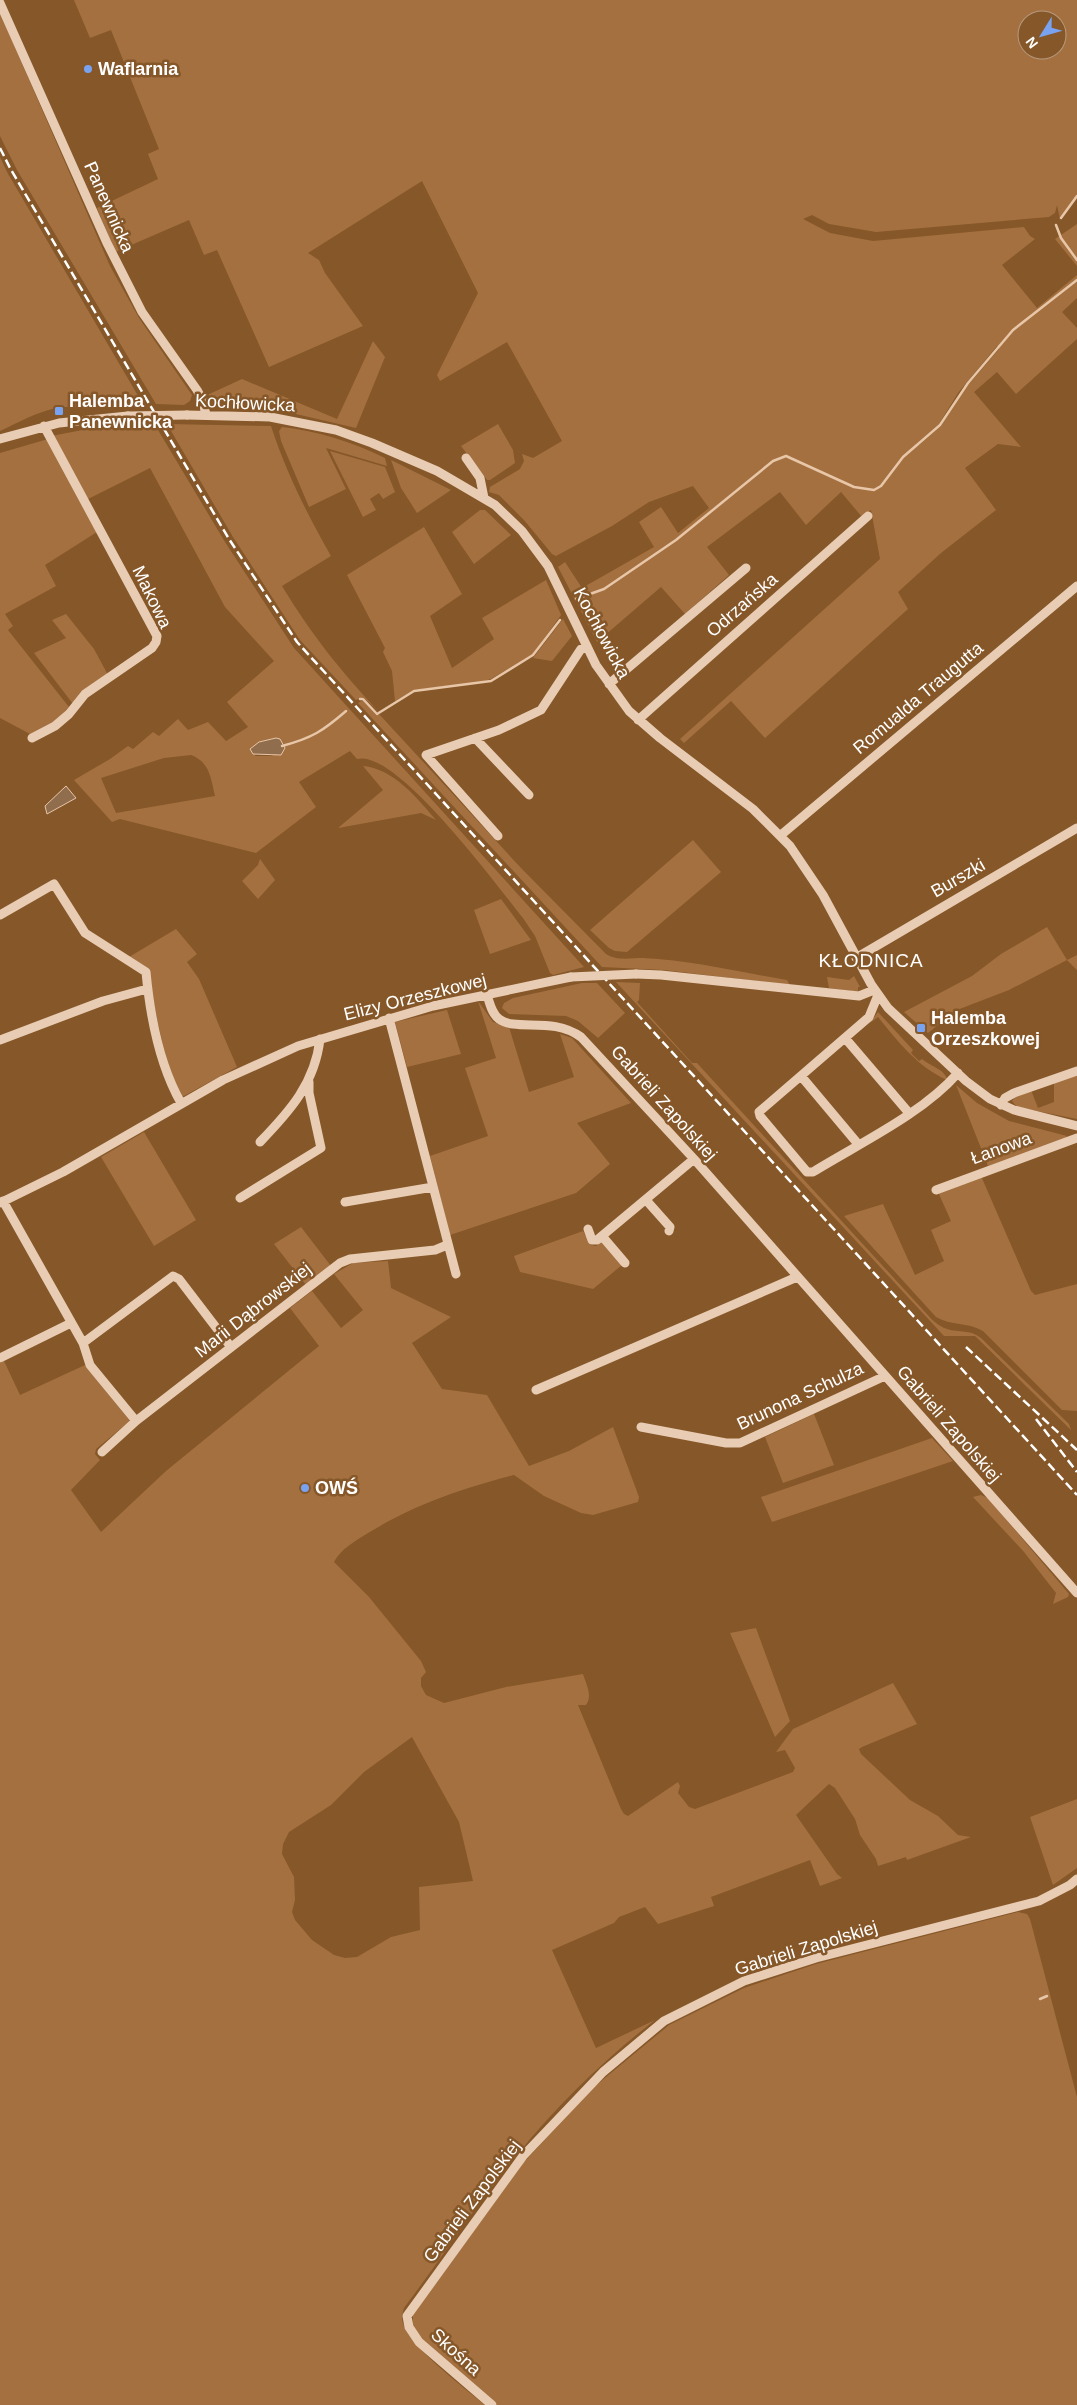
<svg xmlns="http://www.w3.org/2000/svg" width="1077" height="2405" viewBox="0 0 1077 2405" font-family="Arial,sans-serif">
<rect width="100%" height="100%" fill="#865728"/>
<path fill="#a47040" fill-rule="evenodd" d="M74 0H1077V195L1060 219 1057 205 1055 213 1049 217 876 232 829 224 812 215 803 219 830 233 873 241 1024 227 1030 236 1035 239 1002 265 1037 308 1077 275V298L1062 312 1077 328V339L1016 394 997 372 974 392 1021 447 998 444 965 468 996 510 941 553 898 592 908 609 765 738 731 701 684 743 680 739 880 559 871 510 862 517 841 492 806 525 780 492 707 547 729 575 685 614 661 587 597 642 558 567 565 562 582 588 654 547 639 522 661 507 678 533 709 508 693 486 649 502 612 526 556 556 552 554 524 520 499 495 489 492 490 487 520 469 524 461 522 454 533 458 562 441 507 342 440 381 437 375 478 293 422 181 308 253 319 260 325 273 363 326 269 367 217 250 204 255 189 220 115 252 97 208 158 179 148 154 159 149 111 30 90 38ZM1027 20H1057V50H1027ZM997 346 999 349 969 384 941 426 919 445 916 444 939 424 958 393Z
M0 13 110 266 139 318 192 395 190 401 184 405 156 404 17 170 0 136Z
M0 157 7 172 144 406C118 408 92 407 66 407 43 408 20 422 0 431Z
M1077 224V266L1055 239Z
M373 341 385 357 356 428 283 411 216 408 205 396 242 379 337 419Z
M167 424 271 426C286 472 307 514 331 556L282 586C311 634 340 670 378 711L363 697 356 700 300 640 233 537Z
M498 424 513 450 515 463 490 480H487L461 446Z
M109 425H155L225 542 294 648 584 967 553 975 550 973 535 936 523 918C498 887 396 748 357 759L350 751 299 782 316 807 256 853 120 819 112 822 74 780 110 759 128 746 133 749 153 732 159 736 178 719 188 730 208 722 226 741 248 727 227 702 274 661 225 607 150 468 86 500 51 436ZM276 738 280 739 282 746 272 756H255L259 742ZM191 755C210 762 211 779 215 796L116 813 101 778 164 758Z
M282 427C317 431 353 442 385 458L387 466 326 448 346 489 309 507 281 441 279 431Z
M48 439 97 532 45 565 56 586 5 614 13 626 8 630 69 707 54 723 32 735 0 718V453Z
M330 451 385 467 395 492 383 499 379 493 370 499 376 510 363 517Z
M391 460 451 490 417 513 401 488Z
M480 510H485L511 535 474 564 452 532Z
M424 527 462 594 430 616 452 668 494 639 482 618 546 580 561 615 533 654 491 679 481 682 414 690 395 701 392 671 383 652 385 648 347 575Z
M66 614 94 649 108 675 73 704 34 653 66 638 52 620Z
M563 619 572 636 552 661 533 658Z
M363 700 376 715 379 714 521 868 606 954C616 961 631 958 643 958 691 960 739 972 787 980L790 985 664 970 602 967 358 703Z
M363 766C394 769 417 798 436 820L421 813 338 828 383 790Z
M693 840 721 872 627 952 615 951 609 948 590 930Z
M260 859 275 880 258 899 242 881 258 865Z
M501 899 531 940 490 954 474 910Z
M1047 927 1067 960 1077 955V970L1067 960 1009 990 957 1010 928 1033 904 1012 972 976 1001 954Z
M176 929 197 954 187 962 199 979 237 1067 182 1097C162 1058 156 1012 148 970L129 957Z
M854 976 860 987H858V992L829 988 827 977 849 980Z
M616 982 640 983 639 1000 637 1002 692 1063H697L925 1312C931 1319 938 1326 947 1329 959 1333 970 1329 981 1338L1069 1424 1071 1430 975 1336H944Z
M582 983H597L625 1013 598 1038 578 1021 566 1016 509 1014 502 1008 504 1003 513 998Z
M478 1001 493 1022 509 1027 529 1092 574 1077 560 1034 572 1038 631 1103 577 1123 610 1164 576 1193 450 1235 430 1156 488 1136 465 1068 496 1058Z
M447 1010 461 1054 407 1067 395 1022Z
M878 1012 913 1050 911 1053 919 1061 922 1059C930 1066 946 1070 947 1080 918 1067 898 1042 878 1017L870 1023Z
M1077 1075V1119L1017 1107 1012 1101 1017 1095 1031 1090 1038 1108 1054 1102V1083Z
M956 1085 977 1103 1009 1121 1067 1136 1063 1140 988 1166Z
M144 1132 196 1220 154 1246 101 1157Z
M981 1176 1031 1291 1035 1295 1077 1284V1411L1062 1410 983 1331C968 1322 951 1326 936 1317L844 1216 883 1204 915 1275 944 1261 931 1230 951 1221 938 1192Z
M301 1227 331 1266 306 1285 274 1244Z
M583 1231 591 1245 596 1246 602 1241 622 1265 593 1289 520 1272 514 1256Z
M388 1261 391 1288 451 1317 412 1343 442 1389 487 1395 529 1466 569 1451 613 1427 639 1497 638 1502 593 1515 581 1513 544 1496 514 1475C461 1489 416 1504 368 1533 354 1542 342 1548 334 1562L369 1597 421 1661 426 1672 421 1678V1686L426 1695 444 1703 506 1687 583 1674C586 1684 593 1696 586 1705H578L621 1809 624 1814 628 1816 678 1782 680 1786 678 1793 689 1807 695 1809 793 1772 795 1768 785 1750 776 1752 793 1729 893 1683 917 1724 862 1747 859 1749 861 1754 910 1800 938 1816 958 1835 971 1837 907 1860 906 1857 878 1866 876 1859 860 1835 855 1819 835 1788 829 1784 796 1815 837 1874 842 1878 820 1886 810 1860 711 1897 714 1906 658 1924 645 1907 619 1917 614 1923 552 1950 596 2048 655 2020C605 2059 557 2105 517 2155 477 2204 442 2257 404 2308 403 2311 402 2315 402 2319 405 2344 465 2388 485 2405H0V1363L4 1361 20 1395 85 1365 130 1421 96 1449 95 1454 100 1460 71 1490 101 1532 166 1471 319 1346 290 1308 312 1291 341 1328 363 1310 334 1274 353 1263ZM412 1737 459 1822 473 1881 419 1887 420 1930 391 1937 357 1957 345 1958 334 1955 312 1940 295 1920 292 1912 295 1900 294 1877 282 1854 283 1844 289 1832 331 1805 364 1772Z
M814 1414 834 1465 783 1483 765 1437Z
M932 1438 953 1461 772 1522 761 1497Z
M981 1495 988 1498 1069 1594 1068 1597 1053 1604 1056 1593 1024 1552 973 1497Z
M756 1628 790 1721 775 1737 730 1633Z
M1077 1799V1868L1053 1885 1030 1817Z
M1018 1912 1027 1914 1030 1919 1077 2097V2405H497L422 2339 413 2326V2315L524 2162 594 2087 669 2025 744 1988 816 1964Z"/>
<path fill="#906e4d" stroke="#e8c6a8" d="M276 738 280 739 285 748 281 755 253 754 250 749 259 742Z
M66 786 76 798 47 814 45 806Z"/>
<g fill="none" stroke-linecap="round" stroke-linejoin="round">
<path stroke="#e8c6a8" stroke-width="2.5" d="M1061 218 1077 196
M1056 225 1061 238 1077 260
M576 599 604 589 676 540 773 461 786 456 854 487 874 490 881 486 903 457 940 425 968 383 1013 330 1077 280
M360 699H363L377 714 414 691 491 681 533 655 560 620
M282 746C312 738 323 731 346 711
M1040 1999 1047 1996"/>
<path stroke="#e8ccb3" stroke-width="9" d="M0 3 107 243 142 312 197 390 203 401 206 415
M187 415 270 417 336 430 372 443 437 471 495 505 522 531 548 566 596 665 629 711 660 738 753 809 790 846 823 895 871 984 888 1008 966 1081 990 1099 1014 1110 1077 1126
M0 439 59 423 128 416
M466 458 480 478 484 498
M609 684 746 568
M638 720 868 516
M32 738 55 726 69 714 85 694 152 648 156 642 157 636 44 426
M475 738 529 795
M781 835 1077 586
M498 836 426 755 499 730 541 710 581 649 587 646
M0 915 54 884 85 933 146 972C150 1015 160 1066 181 1103
M856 958 1077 828
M636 974 661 975 859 996 874 990
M487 995C490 1004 492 1014 499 1019 517 1032 552 1016 581 1037L694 1159 1077 1593
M878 995 869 1017 759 1112 760 1116 807 1172H813C860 1143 922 1114 958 1073
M389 1018 456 1274
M845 1038 909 1113
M0 1040 103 1001 147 989
M801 1076 858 1144
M1001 1105 1005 1098 1014 1093 1077 1071
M260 1142C290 1111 315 1083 320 1039
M936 1190 1077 1138
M240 1198 321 1148 309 1093V1082
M646 1200 670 1227 669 1231
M3 1201 83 1343 90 1365 136 1421
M345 1202 433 1187
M0 1203 63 1172 223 1080 298 1046 433 1006 571 977
M588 1229 592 1240H597L694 1159
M602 1236 625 1263
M83 1343 173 1276 179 1279 231 1347
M0 1358 71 1323
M536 1390 797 1277
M641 1427 726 1443H740L885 1376
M102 1452 136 1421 340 1263 350 1259 435 1250 447 1245
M492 2405 419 2342 409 2327 407 2316 523 2156 603 2072 664 2021 744 1981 816 1958 1039 1901 1070 1885 1077 1879"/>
<path stroke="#fff" stroke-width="2.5" stroke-dasharray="9 4" stroke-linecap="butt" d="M0 148 10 168 229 539 297 642 1077 1495
M966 1347 1077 1450
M1036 1419 1077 1472"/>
<path stroke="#e8ccb3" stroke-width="9" d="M128 416 187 415
M571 977 636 974"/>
</g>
<g fill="#79a3f0" stroke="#865728" stroke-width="2">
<circle cx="88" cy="69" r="5"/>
<rect x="54" y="406" width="10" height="10" rx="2.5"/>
<rect x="916" y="1023" width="10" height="10" rx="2.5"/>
<circle cx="305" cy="1488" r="5"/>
</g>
<g text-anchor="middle" stroke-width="5" stroke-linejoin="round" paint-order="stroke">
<g font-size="18" font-weight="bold" fill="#fff" stroke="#865728" text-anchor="start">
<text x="98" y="75">Waflarnia</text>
<text x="69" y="407">Halemba<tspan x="69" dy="21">Panewnicka</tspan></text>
<text x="931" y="1024">Halemba<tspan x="931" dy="21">Orzeszkowej</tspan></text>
<text x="315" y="1494">OWŚ</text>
</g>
<g font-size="18" fill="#fff" stroke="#865728">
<text transform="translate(109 207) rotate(66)" y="6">Panewnicka</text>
<text transform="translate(245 403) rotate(3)" y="6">Kochłowicka</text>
<text transform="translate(152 597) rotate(64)" y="6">Makowa</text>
<text transform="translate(742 605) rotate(-41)" y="6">Odrzańska</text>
<text transform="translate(602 633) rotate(62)" y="6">Kochłowicka</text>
<text transform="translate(918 698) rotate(-40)" y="6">Romualda Traugutta</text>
<text transform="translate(958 878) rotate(-30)" y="6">Burszki</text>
<text transform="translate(415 997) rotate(-14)" y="6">Elizy Orzeszkowej</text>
<text transform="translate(664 1103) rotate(48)" y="6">Gabrieli Zapolskiej</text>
<text transform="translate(1001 1148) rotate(-20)" y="6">Łanowa</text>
<text transform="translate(253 1310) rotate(-38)" y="6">Marii Dąbrowskiej</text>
<text transform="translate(800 1396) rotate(-25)" y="6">Brunona Schulza</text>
<text transform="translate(949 1424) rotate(49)" y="6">Gabrieli Zapolskiej</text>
<text transform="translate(806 1948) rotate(-17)" y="6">Gabrieli Zapolskiej</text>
<text transform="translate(472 2201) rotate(-53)" y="6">Gabrieli Zapolskiej</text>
<text transform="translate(456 2352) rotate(42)" y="6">Skośna</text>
</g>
<g font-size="19" letter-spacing="1" fill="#fff" stroke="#865728">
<text x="871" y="967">KŁODNICA</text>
</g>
</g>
<g transform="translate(1042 35) rotate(233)"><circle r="24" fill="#865728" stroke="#b69a7e"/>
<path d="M0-4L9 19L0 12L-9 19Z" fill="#79a3f0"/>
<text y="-8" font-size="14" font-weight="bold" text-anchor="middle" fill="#ffffff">N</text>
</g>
</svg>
